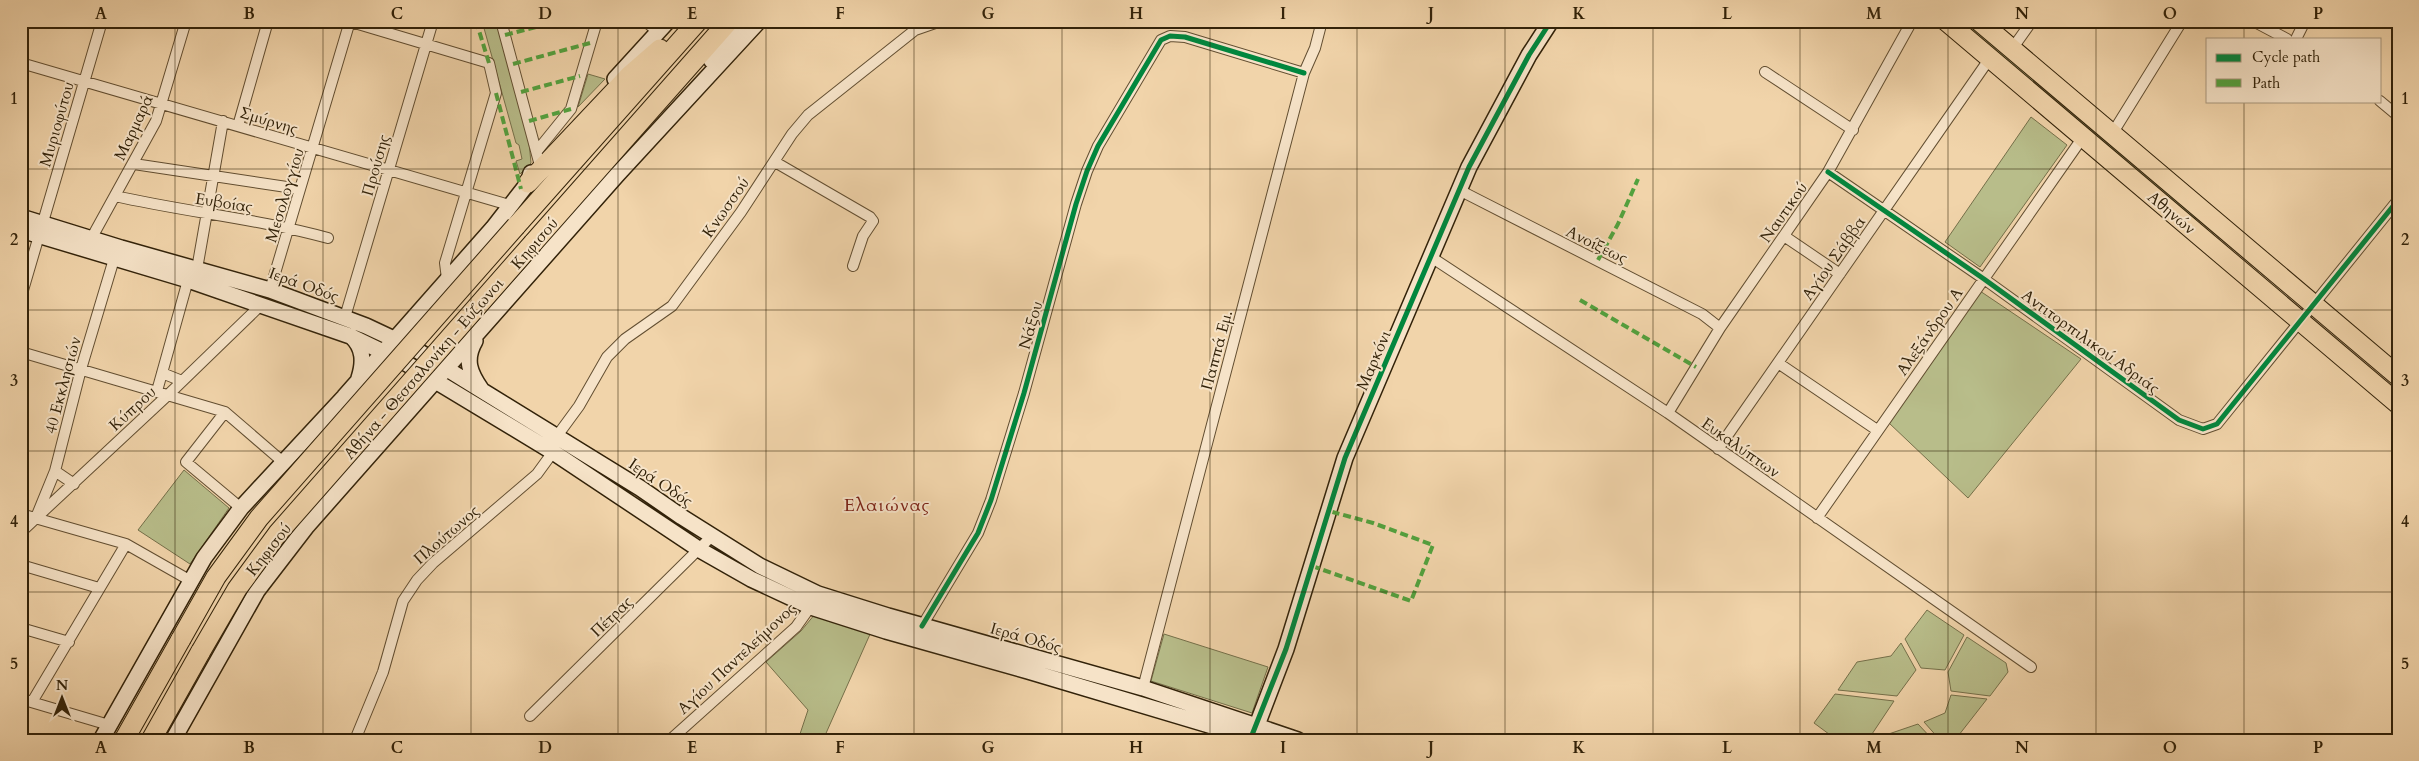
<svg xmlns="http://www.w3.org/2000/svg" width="2419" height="761" viewBox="0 0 2419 761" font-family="Cardo,serif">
<rect width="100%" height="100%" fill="#f1d4aa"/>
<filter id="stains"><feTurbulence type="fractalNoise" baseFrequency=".004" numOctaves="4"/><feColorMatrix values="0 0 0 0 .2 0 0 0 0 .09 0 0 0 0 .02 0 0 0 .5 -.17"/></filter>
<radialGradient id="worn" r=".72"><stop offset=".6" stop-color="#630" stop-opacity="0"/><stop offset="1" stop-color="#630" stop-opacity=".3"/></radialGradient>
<path fill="#b8bd8a" stroke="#75704a" d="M482 21H496L529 142 531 163 520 174 516 161 522 159 519 145 516 143Z
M1959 21H1970L2293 294 2290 297 2198 220 2184 211Z
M588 74 605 79 578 107Z
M2031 117 2067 145 1980 267 1945 242Z
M1980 291 2081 359 1968 498 1889 423Z
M184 470 229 508 190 564 138 530Z
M1927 610 1964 635 1945 670 1921 668 1905 639Z
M815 614 871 632 823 740H798L808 710 766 662 801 631Z
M1164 634 1268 667 1252 713 1151 681Z
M1967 637 2006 663 2008 672 1990 696 1951 691 1948 672Z
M1901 643 1916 670 1897 696 1838 690 1857 662 1891 656Z
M1835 694 1894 701 1868 740H1837L1814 723Z
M1951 695 1987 699 1955 740H1940L1924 722 1945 713Z
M1918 724 1933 740H1873L1874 739Z"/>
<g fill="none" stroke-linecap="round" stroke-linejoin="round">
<g stroke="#624e31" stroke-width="12">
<path id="street" d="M348 21 489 63 496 93 445 263 447 279
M501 21 539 162
M645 21 658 32
M2253 21 2287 39
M2296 39 2305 21
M2012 49 2032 21
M21 63 509 205
M1765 72 1853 130
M2380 101 2398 116
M238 126 268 21
M2112 134 2182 21
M537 151 571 109 597 21
M775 162 870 217 873 221 863 236 853 266
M134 164 300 189
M1828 172 1984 279 2179 420 2203 429 2217 424 2398 200
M1459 190 1702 314 1720 328
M115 196C186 212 259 219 328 238
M1784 236 1840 274
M91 239 156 121 186 21
M1431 257 1668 413 2031 667
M197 269 223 121
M270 290 350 21
M21 297 102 21
M345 317 433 21
M21 352 225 412 283 462
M1778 363 1877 430
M162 373 182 381
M157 391 188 280
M225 412 186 462 241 508
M1668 413 1720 328 1828 172 1912 21
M557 436 579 406 607 357 625 339 672 306 741 212 792 134 808 115 915 30 941 21
M1718 449 1990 58
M55 471 74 484
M21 514 126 544 191 581
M37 515 55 471 81 369 114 259
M1817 518 2083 137
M21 532 169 394 262 304
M21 565 99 588
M922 626 978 533 991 500 1024 393 1076 204 1087 171 1098 146 1161 40 1170 36 1185 37 1304 73
M21 628 69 642
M1143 688 1304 73 1315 48 1322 21
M21 699 109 725
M32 702 126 544
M530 716 712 536
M355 740 383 672 403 601 417 580 433 563 537 474 553 452
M670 740 796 627 813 603"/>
</g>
<g stroke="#322209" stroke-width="18">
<path id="secondary" d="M711 60 744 21
M615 79 668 21
M21 217 121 248 270 290 366 326 415 349 447 369 640 488 682 517 760 566 818 594 888 616 1143 688 1298 740
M21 230 188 280 350 336 404 362 553 452 700 550 751 579 811 607 886 631 1028 671 1259 740
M351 336C364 348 364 362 359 378
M475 341C464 360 470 373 481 389
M1254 733 1286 649 1345 458 1469 167 1529 55 1551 21
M101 740 204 558 241 508 344 397 493 228 528 183 531 173
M173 740 257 591 307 526 617 175 759 21"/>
</g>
<g stroke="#322209" stroke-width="21">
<path id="highway" d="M1946 21 2398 404
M1979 21 2398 376
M528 183 629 76 660 49
M516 226 698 21
M533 243 729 21
M124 740 181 639
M151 740 201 651"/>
</g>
<use href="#street" stroke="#f6e3c8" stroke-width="10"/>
<use href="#secondary" stroke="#f6e3c8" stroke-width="15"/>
<use href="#highway" stroke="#f1d4aa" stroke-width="19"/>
<g stroke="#322209" stroke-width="21" stroke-linecap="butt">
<path id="highway-bridge" d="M181 639 216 577 259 518 516 226
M201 651 237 589 278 533 533 243"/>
</g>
<use href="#highway-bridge" stroke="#f1d4aa" stroke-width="19"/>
<path stroke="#52a23e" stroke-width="4" stroke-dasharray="8 4" stroke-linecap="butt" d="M476 21 489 63
M505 35 559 21
M513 64 590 43
M521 92 580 76
M496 93 521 189
M529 121 571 109
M1598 260 1618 224 1638 179
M1580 300 1696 367
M1312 566 1411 601 1433 545 1373 523 1329 511"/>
<g stroke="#f6e3c8" stroke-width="8">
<path id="cycleway" d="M1828 172 1984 279 2179 420 2203 429 2217 424 2398 200
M922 626 978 533 991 500 1024 393 1076 204 1087 171 1098 146 1161 40 1170 36 1185 37 1304 73
M1250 740 1286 649 1345 458 1382 371 1469 167 1529 55 1551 21"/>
</g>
<use href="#cycleway" stroke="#00873e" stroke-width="5"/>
</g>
<path fill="none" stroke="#322209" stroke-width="1" stroke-opacity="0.55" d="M175 21V740M323 21V740M471 21V740M618 21V740M766 21V740M914 21V740M1062 21V740M1210 21V740M1357 21V740M1505 21V740M1653 21V740M1800 21V740M1948 21V740M2096 21V740M2244 21V39M2244 101V740M21 169H2398M21 310H2398M21 451H2398M21 592H2398"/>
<g text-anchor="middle" stroke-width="4" stroke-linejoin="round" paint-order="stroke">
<g font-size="16" fill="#322209" stroke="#f6e3c8">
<text transform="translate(269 120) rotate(17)" y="6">Σμύρνης</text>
<text transform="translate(56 124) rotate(-74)" y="6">Μυριοφύτου</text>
<text transform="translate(133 127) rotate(-65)" y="6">Μαρμαρά</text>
<text transform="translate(375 165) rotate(-74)" y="6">Προύσης</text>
<text transform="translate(284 195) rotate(-73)" y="6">Μεσολογγίου</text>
<text transform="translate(224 202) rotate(9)" y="6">Ευβοίας</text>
<text transform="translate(725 207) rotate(-55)" y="6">Κνωσσού</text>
<text transform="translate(1783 212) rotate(-55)" y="6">Ναυτικού</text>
<text transform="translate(2172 212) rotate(40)" y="6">Αθηνών</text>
<text transform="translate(534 243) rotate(-49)" y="6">Κηφισού</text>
<text transform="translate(1597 244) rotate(26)" y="6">Ανοίξεως</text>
<text transform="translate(1833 258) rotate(-55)" y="6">Αγίου Σάββα</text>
<text transform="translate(304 284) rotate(20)" y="6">Ιερά Οδός</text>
<text transform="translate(1030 325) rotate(-74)" y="6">Νάξου</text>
<text transform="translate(1929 331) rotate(-55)" y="6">Αλεξάνδρου Α</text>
<text transform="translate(2091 341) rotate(36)" y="6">Αντιτορπιλικού Αδριάς</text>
<text transform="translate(1216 350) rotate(-75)" y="6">Παππά Εμ.</text>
<text transform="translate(1373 360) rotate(-67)" y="6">Μαρκόνι</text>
<text transform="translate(423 368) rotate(-49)" y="6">Αθήνα - Θεσσαλονίκη - Εύζωνοι</text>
<text transform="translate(62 385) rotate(-75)" y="6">40 Εκκλησιών</text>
<text transform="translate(132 408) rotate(-43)" y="6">Κύπρου</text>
<text transform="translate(1741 447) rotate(35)" y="6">Ευκαλύπτων</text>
<text transform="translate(661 482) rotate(34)" y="6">Ιερά Οδός</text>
<text transform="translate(446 534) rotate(-41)" y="6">Πλούτωνος</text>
<text transform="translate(268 549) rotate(-52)" y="6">Κηφισού</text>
<text transform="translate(611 616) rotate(-44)" y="6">Πέτρας</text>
<text transform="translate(1026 637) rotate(16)" y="6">Ιερά Οδός</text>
<text transform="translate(736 658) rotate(-43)" y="6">Αγίου Παντελεήμονος</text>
</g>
<g font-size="18" letter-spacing="1" fill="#7a1f14" stroke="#f6e3c8">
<text x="887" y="511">Ελαιώνας</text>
</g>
</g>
<rect width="2419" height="761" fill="none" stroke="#f1d4aa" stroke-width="55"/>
<rect x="2206" y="38" width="175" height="65" fill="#f6e3c8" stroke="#a8967c"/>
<rect x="2216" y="54" width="25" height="8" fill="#00873e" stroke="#a8967c"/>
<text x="2252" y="62" font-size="15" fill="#322209">Cycle path</text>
<rect x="2216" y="79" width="25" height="8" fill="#52a23e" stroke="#a8967c"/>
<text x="2252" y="88" font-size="15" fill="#322209">Path</text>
<g transform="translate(62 698)" stroke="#f6e3c8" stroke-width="4" paint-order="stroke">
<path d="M0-4L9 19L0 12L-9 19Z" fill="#322209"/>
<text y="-8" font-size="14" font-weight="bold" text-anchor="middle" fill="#322209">N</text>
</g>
<rect x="28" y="28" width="2364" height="706" fill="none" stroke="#322209" stroke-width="2"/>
<g font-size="16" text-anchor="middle" font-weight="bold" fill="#322209">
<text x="101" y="19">A</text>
<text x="249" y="19">B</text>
<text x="397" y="19">C</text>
<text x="545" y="19">D</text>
<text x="692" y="19">E</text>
<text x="840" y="19">F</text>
<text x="988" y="19">G</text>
<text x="1136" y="19">H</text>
<text x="1283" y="19">I</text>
<text x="1431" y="19">J</text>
<text x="1579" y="19">K</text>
<text x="1727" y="19">L</text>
<text x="1874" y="19">M</text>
<text x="2022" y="19">N</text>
<text x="2170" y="19">O</text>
<text x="2318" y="19">P</text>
<text x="14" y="104">1</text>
<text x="2405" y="104">1</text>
<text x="14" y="245">2</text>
<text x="2405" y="245">2</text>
<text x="14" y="386">3</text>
<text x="2405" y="386">3</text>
<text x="14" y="527">4</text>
<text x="2405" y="527">4</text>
<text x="14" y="669">5</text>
<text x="2405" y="669">5</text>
<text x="101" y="753">A</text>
<text x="249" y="753">B</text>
<text x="397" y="753">C</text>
<text x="545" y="753">D</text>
<text x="692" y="753">E</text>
<text x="840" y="753">F</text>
<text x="988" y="753">G</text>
<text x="1136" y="753">H</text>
<text x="1283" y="753">I</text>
<text x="1431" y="753">J</text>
<text x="1579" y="753">K</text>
<text x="1727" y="753">L</text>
<text x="1874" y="753">M</text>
<text x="2022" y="753">N</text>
<text x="2170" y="753">O</text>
<text x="2318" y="753">P</text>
</g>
<rect width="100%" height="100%" filter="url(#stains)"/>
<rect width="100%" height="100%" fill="url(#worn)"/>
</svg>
